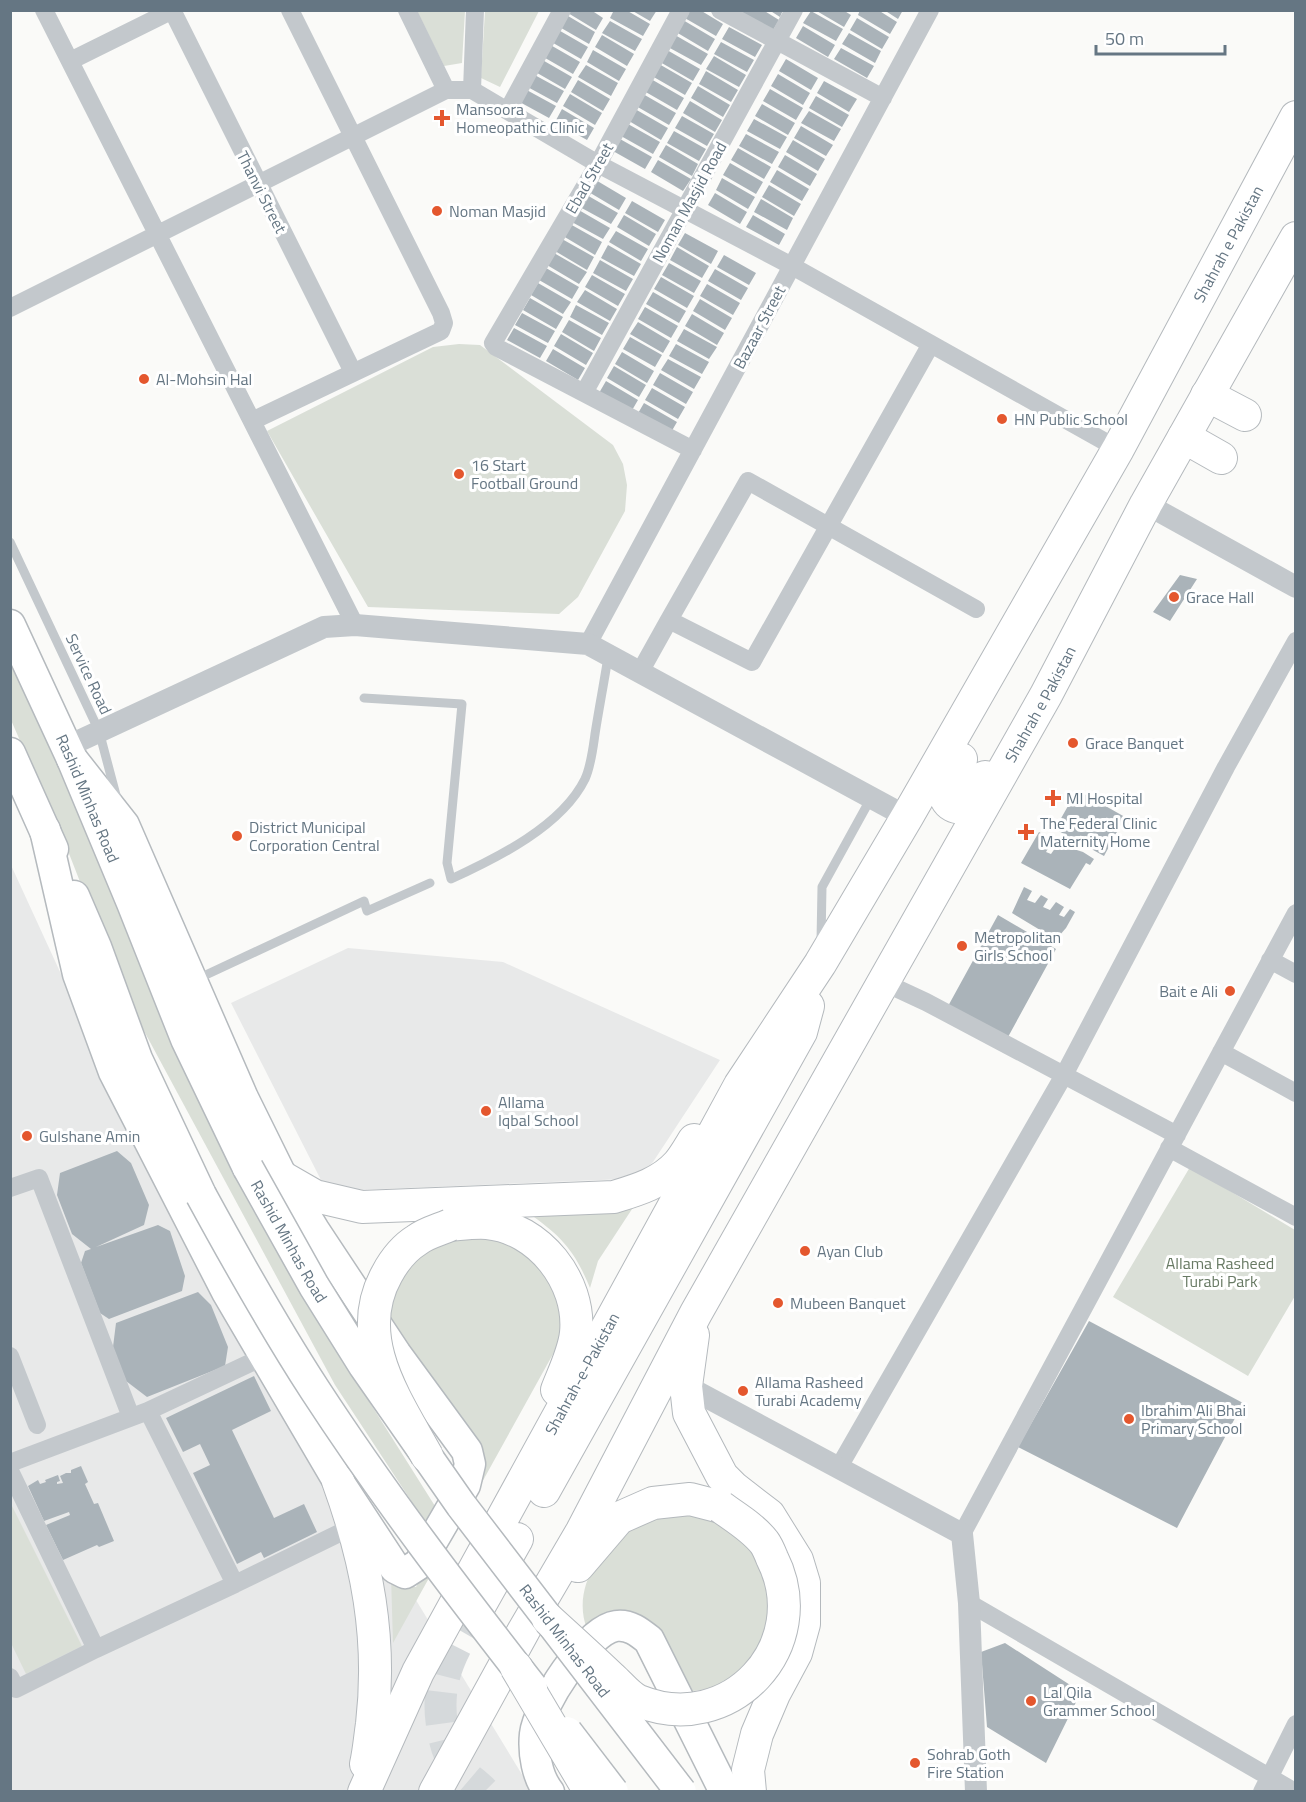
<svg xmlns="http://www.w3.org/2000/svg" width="1306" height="1802" viewBox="0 0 1306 1802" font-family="'Titillium Web',sans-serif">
<rect width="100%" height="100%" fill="#fafaf8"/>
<path fill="#e8e9e9" d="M10 863 140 1146 532 1791H11Z
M348 948 503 962 720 1060 653 1162 644 1171 625 1179 358 1190 322 1182 231 1003Z"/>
<path fill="#dadfd7" d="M417 11H465L462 63 444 66Z
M485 11H539L500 87 481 78Z
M459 344 480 345 613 445 623 464 627 485 625 511 578 597 559 614 368 607 267 431 433 347Z
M10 648 309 1306 440 1514 429 1528 335 1385 123 992 68 851 11 720Z
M1190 1167 1295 1230V1296L1248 1376 1113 1297Z
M634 1206 598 1261 590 1288C574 1249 561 1236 527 1212Z
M477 1233 513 1241 561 1291 563 1336 393 1643 391 1576 404 1586 416 1587 476 1480 452 1411 391 1318 388 1303 398 1277 421 1251Z
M10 1502 82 1646 26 1674 11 1643Z
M693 1508 744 1536 763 1567 769 1611 762 1641 753 1658 724 1684 709 1689 693 1691 684 1688 662 1640 587 1629C572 1590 599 1554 622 1524Z"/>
<path fill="#aab3b9" d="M563 10H591L603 18 596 30Z
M614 10H626L650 24 643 36 610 18Z
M631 10H657L650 21Z
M687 10H700L723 24 716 36 683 17Z
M741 10H763L779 20 772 32 739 13Z
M769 10H783L780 17Z
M815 10H843L851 15 844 27Z
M860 10H878L897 22 890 34 858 15Z
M884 10H903L898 19Z
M811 11 843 29 836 41 803 23Z
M563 13 595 32 589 44 556 25Z
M857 18 889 37 882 49 850 30Z
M683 20 715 39 708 51 676 32Z
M610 21 642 39 635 51 602 33Z
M803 26 835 45 828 57 796 38Z
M729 27 762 45 755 57 722 39Z
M555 28 588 47 581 59 548 40Z
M849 33 881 51 875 63 842 44Z
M602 35 634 54 627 66 595 47Z
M675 35 708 54 701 65 668 47Z
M721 42 754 60 747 72 714 54Z
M547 43 580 62 573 74 540 55Z
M841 48 874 66 867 78 834 59Z
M593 50 626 69 619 81 587 62Z
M667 50 700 69 693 81 660 62Z
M714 56 746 75 739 87 706 69Z
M539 58 572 77 565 89 532 70Z
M786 59 818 78 811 90 779 71Z
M659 64 692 83 685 95 652 76Z
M586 65 618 83 611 96 578 77Z
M706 71 738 90 731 102 699 84Z
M531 73 564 91 557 103 524 85Z
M778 74 810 93 803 105 771 86Z
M651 79 684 98 677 110 644 91Z
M578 80 610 99 603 111 571 92Z
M824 81 857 99 849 112 817 93Z
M698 86 730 105 723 117 691 98Z
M523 88 556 106 549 118 516 100Z
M770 89 803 108 796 120 763 101Z
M570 94 602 113 595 125 563 106Z
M643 94 676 113 669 125 636 106Z
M816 96 849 115 842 127 809 108Z
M690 101 722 120 715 132 683 113Z
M762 104 795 123 788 135 755 116Z
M562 109 594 128 587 140 555 122Z
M635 109 668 128 661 140 629 121Z
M809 111 841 129 834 141 801 123Z
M682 116 714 134 707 146 675 128Z
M754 119 787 137 780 149 747 131Z
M628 124 660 142 653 154 621 136Z
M801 126 833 145 826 156 794 138Z
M674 131 706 149 699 161 667 143Z
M746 134 779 152 772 164 739 146Z
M620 139 652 157 645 169 613 151Z
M793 140 825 159 818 171 786 152Z
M666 145 698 164 692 176 659 157Z
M738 148 771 167 764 179 731 160Z
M785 155 817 174 810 186 778 167Z
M658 160 691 179 683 191 651 172Z
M730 163 763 182 756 194 723 175Z
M777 170 809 189 802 201 770 182Z
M722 178 755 197 748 209 716 190Z
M594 179 626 198 619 210 587 191Z
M769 185 801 204 794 216 762 197Z
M715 193 747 212 740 224 708 205Z
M585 194 618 213 611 224 578 206Z
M761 199 793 218 787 230 754 212Z
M632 201 665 220 658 232 625 213Z
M577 209 610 228 603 239 570 221Z
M624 215 656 234 649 246 617 227Z
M753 215 785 234 779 245 746 227Z
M570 224 602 242 595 255 563 236Z
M616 231 648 249 641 261 609 242Z
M685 233 718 251 711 264 678 245Z
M562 239 594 257 587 270 555 251Z
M608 245 641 264 634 276 601 258Z
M677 247 709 266 702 278 670 260Z
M554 253 587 272 579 284 547 265Z
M724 255 756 273 749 285 717 267Z
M600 260 633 279 626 291 593 273Z
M669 263 701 281 694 293 662 275Z
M546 268 579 287 572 299 539 280Z
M715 269 748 288 741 300 708 281Z
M592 275 625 294 618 306 585 287Z
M661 277 694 296 687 308 654 289Z
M538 283 571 302 563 314 531 295Z
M707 284 740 303 733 315 700 296Z
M585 290 617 309 610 321 577 302Z
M653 292 686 311 679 323 646 304Z
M530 298 563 317 556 329 523 310Z
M700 299 732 318 725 330 693 311Z
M576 305 609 323 602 335 570 317Z
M645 307 678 326 671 338 638 319Z
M522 313 555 331 548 343 515 325Z
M692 314 724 333 717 345 685 326Z
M569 320 601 338 594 351 562 332Z
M638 322 670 341 663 353 630 334Z
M514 328 547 346 540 358 507 340Z
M684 329 717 347 709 359 677 341Z
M561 334 593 353 586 365 554 346Z
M630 337 662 355 655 367 623 349Z
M676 344 709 362 702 374 669 356Z
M553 349 585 368 578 380 546 361Z
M622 352 654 371 647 383 615 364Z
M668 359 701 377 694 389 661 370Z
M614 366 646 385 639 397 607 378Z
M660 373 693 392 686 404 653 385Z
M606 381 638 400 631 412 599 393Z
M652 388 685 407 678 419 645 400Z
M644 403 677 422 670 434 637 415Z
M1180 575 1197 579 1170 621 1153 612Z
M1077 790 1125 817 1104 856 1055 829Z
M1039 832 1053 840 1046 852 1051 854 1058 844 1083 852 1094 859 1090 865 1086 863 1070 889 1021 863Z
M1024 887 1032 891 1027 900 1035 903 1041 895 1048 899 1043 907 1050 910 1056 902 1064 907 1059 915 1064 917 1070 909 1075 912 1066 928 1059 936 1053 932 1050 936 1012 913Z
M998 915 1056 949 1008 1037 947 1008Z
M117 1151 131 1163 149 1205 144 1225 96 1247 158 1225 170 1231 185 1276 182 1291 109 1319 100 1313 81 1263 85 1251 91 1249 72 1234 57 1195 60 1173Z
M198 1292 211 1305 228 1347 225 1366 147 1397 126 1381 113 1347 116 1323Z
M1089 1321 1243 1403 1177 1528 1018 1447Z
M254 1376 271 1411 232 1430 274 1518 304 1504 317 1532 264 1558 261 1552 237 1564 193 1473 210 1465 200 1444 183 1452 166 1418Z
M81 1466 88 1482 85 1484 94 1504 98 1503 114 1541 99 1547 97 1545 63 1560 46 1525 70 1515 69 1512 44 1521 28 1486 38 1480 40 1484 46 1482 45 1480 58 1475 60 1481 57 1482V1484L63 1483 60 1476 66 1473H71V1470Z
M1005 1643 1081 1692 1046 1763 987 1727 981 1652Z"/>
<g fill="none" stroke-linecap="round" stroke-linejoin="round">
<path stroke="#d5d9db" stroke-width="32" stroke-dasharray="32 16" stroke-linecap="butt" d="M480 1605C454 1648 433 1678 443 1731 445 1742 449 1757 456 1766 464 1776 475 1783 484 1792"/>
<g stroke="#b5babe" stroke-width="33">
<g id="primary">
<path id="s1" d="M10 625 72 759 132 903 186 1039 248 1168"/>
<path d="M10 753 53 849"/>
<path d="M45 830 78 974 114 1072 227 1292 338 1481 395 1568 405 1573 419 1564 465 1485 470 1464 467 1451 396 1354 314 1230 282 1177 243 1098 124 825 72 759"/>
<path d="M74 896 96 947 137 1059 201 1195"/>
<path d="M549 1792C537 1777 533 1753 535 1734 538 1707 587 1630 616 1626 629 1624 639 1632 649 1640L725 1792"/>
</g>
</g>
<g stroke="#b4b9bd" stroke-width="34">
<g id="trunk">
<path d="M1207 395 1245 415"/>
<path d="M1184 437 1221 458"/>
<path d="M961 759C956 768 947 779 945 789 942 804 960 814 970 802 976 795 980 785 985 777"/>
<path d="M282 1177 315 1196 362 1207 614 1197C637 1190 661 1183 678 1164 684 1157 689 1148 694 1140"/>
<path d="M450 1225C462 1224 475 1222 487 1223 539 1228 581 1281 576 1333 574 1352 564 1372 557 1390"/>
<path d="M693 1335 686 1386 689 1413 722 1476 734 1488 769 1515 797 1560 804 1583V1624L796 1653 774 1694 757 1734 748 1770 750 1792"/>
<path d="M338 1481C367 1561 382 1638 372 1724 370 1737 369 1751 366 1764"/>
<path d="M544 1491 801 1032 808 1006"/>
<path d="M578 1566 619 1518 653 1503 690 1499 721 1507"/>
<path d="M480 1605 517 1539"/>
<path id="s2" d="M364 1792 418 1672 709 1142 740 1085 820 964 907 817 1118 449 1296 117"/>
<path id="s3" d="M435 1792 524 1630 582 1531 696 1313 1046 695 1146 504 1296 238"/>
</g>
</g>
<path stroke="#c3c8cc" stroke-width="9" d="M10 542 99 731 117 799
M364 698 462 704 447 863 451 879C497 858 562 826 585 779 591 766 593 748 595 734 599 708 604 683 608 657
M821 941 822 887 871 798
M195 980 364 901 367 911 430 883"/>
<path stroke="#c3c8cc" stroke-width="18" d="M44 10 355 625
M172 10 353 372
M407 10 446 90
M681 10 598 164 493 343 496 347 693 450
M720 10 883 98
M70 61 173 10
M472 90 475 10
M508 110 562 10
M10 308 446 90H472L598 164 792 266 1118 449
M584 393 794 10
M252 421 441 331 444 323 441 313 290 10
M669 620 748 481 976 609
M588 644 930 10
M640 672 669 620 752 662 931 344
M1270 960 1296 974
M883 982 926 1002 1177 1135
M1221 1052 1296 1093
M1169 1148 1296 1217
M10 1188 39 1178 131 1417
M10 1356 37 1425
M10 1463 148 1411 265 1356
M839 1467 1064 1075 1226 767 1296 641
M10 1471 96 1649 16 1689 10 1677
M962 1534 1296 913
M235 1584 354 1526
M969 1603 1295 1792
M96 1649 235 1584 148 1411
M1262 1792 1296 1724"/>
<path stroke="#c3c8cc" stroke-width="22" d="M1146 504 1296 587
M66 747 324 627 355 625 588 644 907 817
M686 1386 962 1534 969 1603 976 1792"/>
<use href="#primary" stroke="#fff" stroke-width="30"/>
<use href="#trunk" stroke="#fff" stroke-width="32"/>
<g stroke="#b5babe" stroke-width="33" stroke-linecap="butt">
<g id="primary-bridge">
<path id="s4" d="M248 1168 314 1286 364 1366 461 1505 681 1792"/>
<path d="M201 1195C237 1261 274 1327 315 1390 382 1493 457 1591 532 1687"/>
<path d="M567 1732 613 1792"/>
</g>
</g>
<g stroke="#b4b9bd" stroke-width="34" stroke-linecap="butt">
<path id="trunk-bridge" d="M427 1456C397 1401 351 1338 387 1274 394 1261 404 1248 417 1240 426 1233 439 1230 450 1225
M548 1619C569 1638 591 1658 612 1678 620 1685 629 1697 639 1701 730 1738 816 1645 772 1558 770 1553 767 1546 764 1542 752 1527 736 1518 721 1507
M516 1667 590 1792"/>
</g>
<use href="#primary-bridge" stroke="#fff" stroke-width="30"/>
<use href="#trunk-bridge" stroke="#fff" stroke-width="32"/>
</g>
<g fill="#e4572e" stroke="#fff" stroke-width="2">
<path d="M439 109h6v6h6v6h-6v6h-6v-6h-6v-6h6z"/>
<circle cx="437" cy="211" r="6"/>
<circle cx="144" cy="379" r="6"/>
<circle cx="1002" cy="419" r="6"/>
<circle cx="459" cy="474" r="6"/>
<circle cx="1174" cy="597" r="6"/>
<circle cx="1073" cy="743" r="6"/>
<path d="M1050 789h6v6h6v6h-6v6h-6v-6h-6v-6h6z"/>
<path d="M1023 823h6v6h6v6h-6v6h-6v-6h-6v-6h6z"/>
<circle cx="237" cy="836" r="6"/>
<circle cx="962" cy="946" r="6"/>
<circle cx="1230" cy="991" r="6"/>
<circle cx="486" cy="1111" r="6"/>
<circle cx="27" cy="1136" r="6"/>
<circle cx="805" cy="1251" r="6"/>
<circle cx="778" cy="1303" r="6"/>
<circle cx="743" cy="1391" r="6"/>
<circle cx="1129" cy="1419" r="6"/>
<circle cx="1031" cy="1701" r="6"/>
<circle cx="915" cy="1763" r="6"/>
</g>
<g text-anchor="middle" stroke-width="6" stroke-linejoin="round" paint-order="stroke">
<g font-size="16" fill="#657683" stroke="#fff" text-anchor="start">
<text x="456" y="115">Mansoora<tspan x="456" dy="18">Homeopathic Clinic</tspan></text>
<text x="449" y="217">Noman Masjid</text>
<text x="156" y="385">Al-Mohsin Hal</text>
<text x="1014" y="425">HN Public School</text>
<text x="471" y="471">16 Start<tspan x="471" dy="18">Football Ground</tspan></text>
<text x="1186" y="603">Grace Hall</text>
<text x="1085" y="749">Grace Banquet</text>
<text x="1066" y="804">MI Hospital</text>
<text x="1040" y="829">The Federal Clinic<tspan x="1040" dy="18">Maternity Home</tspan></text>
<text x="249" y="833">District Municipal<tspan x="249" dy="18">Corporation Central</tspan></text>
<text x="974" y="943">Metropolitan<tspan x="974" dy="18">Girls School</tspan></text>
<text x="1218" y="997" text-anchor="end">Bait e Ali</text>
<text x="498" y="1108">Allama<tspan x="498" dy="18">Iqbal School</tspan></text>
<text x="39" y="1142">Gulshane Amin</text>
<text x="817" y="1257">Ayan Club</text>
<text x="790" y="1309">Mubeen Banquet</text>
<text x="755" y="1388">Allama Rasheed<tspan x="755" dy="18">Turabi Academy</tspan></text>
<text x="1141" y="1416">Ibrahim Ali Bhai<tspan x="1141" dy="18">Primary School</tspan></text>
<text x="1043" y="1698">Lal Qila<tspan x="1043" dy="18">Grammer School</tspan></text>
<text x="927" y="1760">Sohrab Goth<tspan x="927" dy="18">Fire Station</tspan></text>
</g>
<g font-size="16" fill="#657683" stroke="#fff">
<text transform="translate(589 178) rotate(-60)" y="6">Ebad Street</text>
<text transform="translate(262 192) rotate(63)" y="6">Thanvi Street</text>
<text transform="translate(689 202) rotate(-61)" y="6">Noman Masjid Road</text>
<text dy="6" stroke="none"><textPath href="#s2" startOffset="1774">Shahrah e Pakistan</textPath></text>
<text transform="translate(759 327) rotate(-62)" y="6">Bazaar Street</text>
<text transform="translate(89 674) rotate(65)" y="6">Service Road</text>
<text dy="6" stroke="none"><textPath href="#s3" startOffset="1245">Shahrah e Pakistan</textPath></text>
<text dy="6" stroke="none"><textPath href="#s1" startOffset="190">Rashid Minhas Road</textPath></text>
<text dy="6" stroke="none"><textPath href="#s4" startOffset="84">Rashid Minhas Road</textPath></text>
<text dy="6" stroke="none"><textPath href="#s2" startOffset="472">Shahrah-e-Pakistan</textPath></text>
<text dy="6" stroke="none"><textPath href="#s4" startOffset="570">Rashid Minhas Road</textPath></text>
</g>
<g font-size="16" fill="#687a64" stroke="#fff">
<text x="1220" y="1269">Allama Rasheed<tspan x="1220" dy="18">Turabi Park</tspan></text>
</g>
</g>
<rect width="1306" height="1802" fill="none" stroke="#657683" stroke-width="24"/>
<path d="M1096 45v9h129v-9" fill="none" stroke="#657683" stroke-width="3"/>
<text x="1105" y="45" font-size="18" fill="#657683" stroke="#ffffff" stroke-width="4.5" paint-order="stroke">50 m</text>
</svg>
